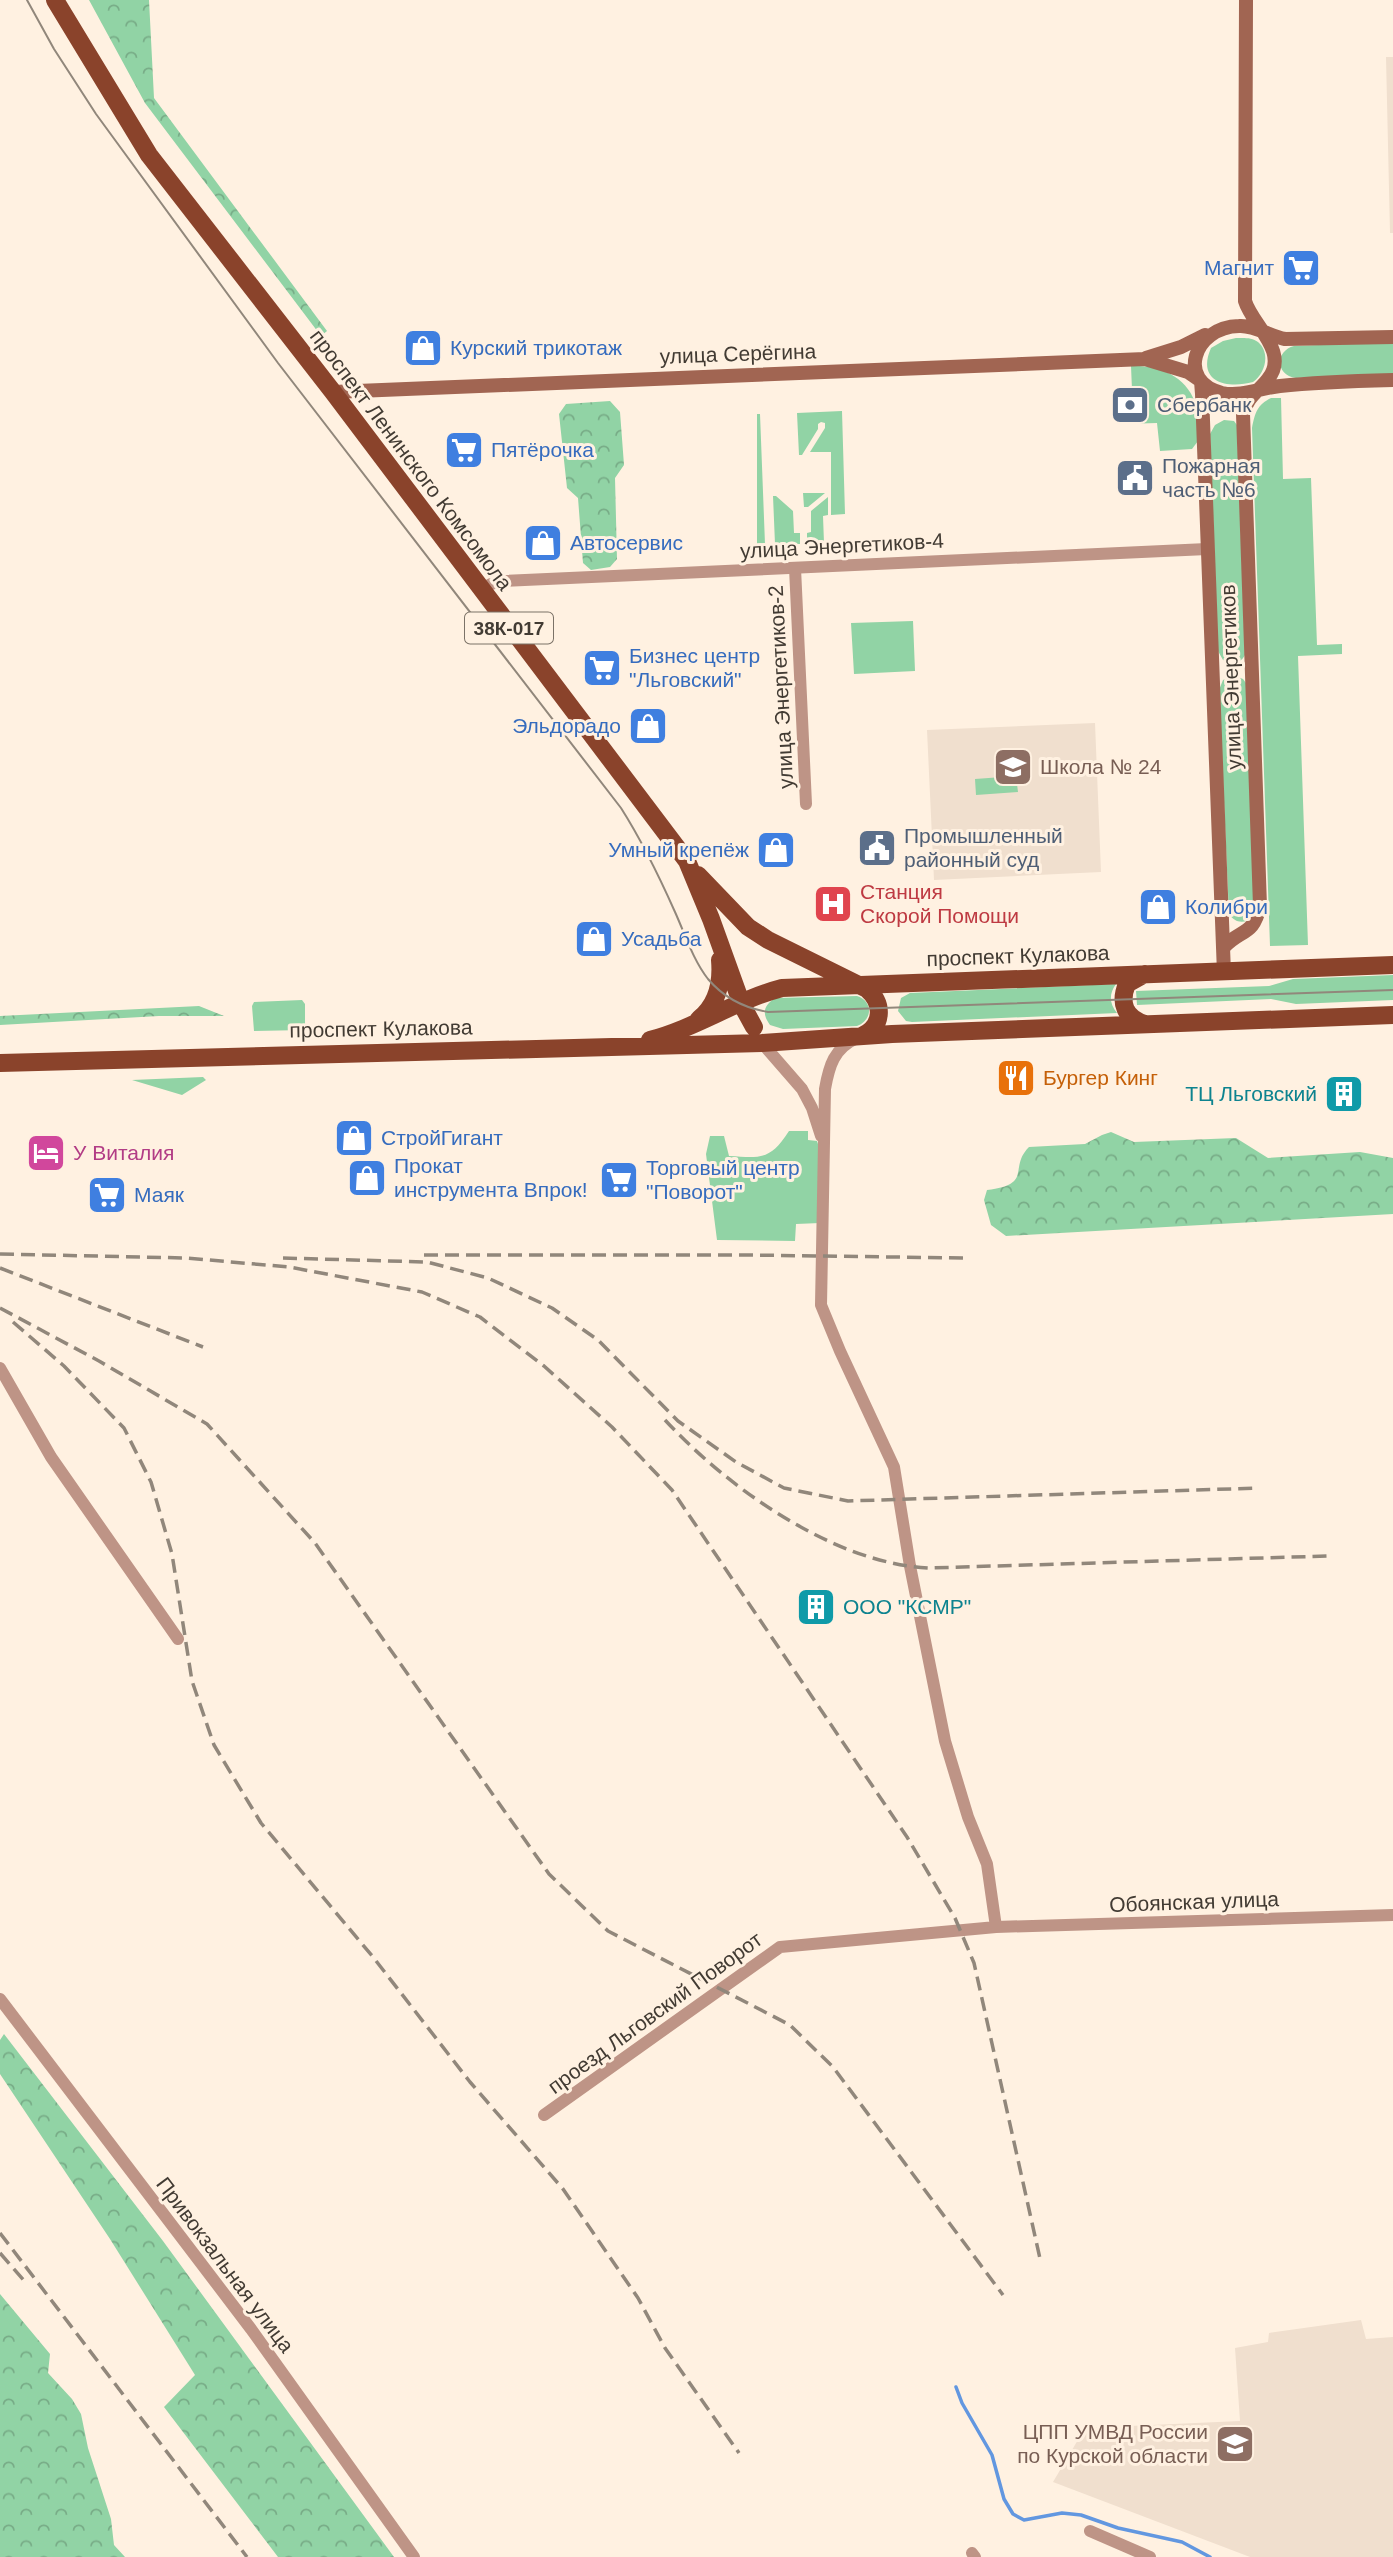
<svg xmlns="http://www.w3.org/2000/svg" width="1393" height="2557" viewBox="0 0 1393 2557" font-family="Arial,sans-serif">
<defs>
<pattern id="forest-crowns" width="20" height="18" patternUnits="userSpaceOnUse" patternTransform="scale(1.75)"><rect width="20" height="18" fill="#91d3a5"/><path d="M2 6a3 3 0 1 1 6 0M12 15a3 3 0 1 1 6 0" fill="none" stroke="#78ac87"/></pattern>
</defs>
<rect width="100%" height="100%" fill="#fff1e1"/>
<path fill="#f0dfce" d="M1386 57H1393V233H1390Z
M1095 723 1101 872 934 880 927 730Z
M1361 2320 1366 2339 1393 2337V2557H1250L1053 2482 1085 2428 1240 2421 1235 2348 1268 2342 1269 2333Z"/>
<path fill="#91d3a5" d="M1236 338C1243 338 1252 337 1258 342 1271 353 1265 374 1253 382 1227 389 1196 382 1211 348L1223 341Z
M1393 342V374L1296 378C1275 375 1275 351 1294 346Z
M1131 366C1158 365 1185 375 1195 402 1200 413 1198 429 1198 441L1192 449 1160 451 1157 423 1123 424 1122 413 1145 411 1144 390H1132Z
M1271 398H1281L1283 479 1311 478 1317 645 1342 644V654L1298 656 1308 945 1270 946 1252 428C1255 413 1257 405 1271 398Z
M842 411 845 514 831 515V452H810L825 428V423L821 422 818 424V429L802 455H799L797 413Z
M757 414H760L765 544 757 545Z
M1224 420 1234 421 1237 425 1245 655C1240 664 1232 666 1223 660L1218 651 1210 434 1215 425Z
M803 493H825L808 507H804Z
M773 496H776L793 511 794 533H800V544H775Z
M828 497V515L823 516 824 543 807 544V533L811 532V511Z
M913 621 915 671 854 674 851 623Z
M1233 675 1243 679 1246 683 1255 907 1247 921C1239 923 1234 921 1229 914L1219 690 1223 680Z
M1016 776 1018 792 976 795 975 779Z
M1393 975V1000L1296 1004 1271 999 1137 1005 1136 991 1269 986 1293 979Z
M1116 984C1109 994 1109 1003 1117 1013L912 1022 906 1021 898 1011 901 998 910 993Z
M857 996C873 1001 873 1020 857 1026L783 1029 770 1025C762 1014 763 1006 775 998Z
M302 1000 305 1004V1030L254 1031 252 1006 254 1002Z
M203 1077 206 1080 182 1095 132 1080Z
M789 1131H808V1140L817 1141 820 1150V1223L796 1224 795 1241 717 1240 706 1154 710 1136H724L729 1156C762 1158 770 1160 789 1131Z"/>
<path fill="url(#forest-crowns)" d="M89 0H149L154 98 327 331 321 336 145 103Z
M610 401 620 412 624 465 615 478 617 559 610 567 591 570 583 563 578 498 567 488 559 414 566 404Z
M199 1006 224 1016H159L0 1025V1016Z
M1111 1132 1134 1142 1236 1138 1268 1158 1360 1152 1393 1158V1214L1006 1236 991 1225 984 1200 987 1190C1034 1184 1008 1168 1029 1147L1085 1144 1102 1135Z
M4 2034 163 2241 394 2557H278L164 2407 195 2375 110 2239 0 2074V2040Z
M0 2294 50 2354 48 2373 72 2399 81 2414 88 2448 111 2519 114 2545 125 2557H0Z"/>
<g fill="none" stroke-linecap="round" stroke-linejoin="round">
<path stroke="#6297e0" stroke-width="3.5" d="M956 2387 962 2403 992 2455 1004 2499 1013 2514 1024 2520 1062 2513 1081 2515 1118 2528 1182 2542 1210 2557"/>
<path stroke="#be9486" stroke-width="12" d="M795 568 806 804
M481 590 491 584 504 581 1207 549
M857 1038C834 1048 829 1066 825 1089L821 1305 840 1351 894 1467 910 1566 945 1741 968 1817 987 1864 996 1927
M762 1043 802 1089 812 1108 821 1136
M0 1368 51 1457 178 1639
M0 1999 251 2329 414 2557
M544 2115 780 1947 996 1927 1393 1915
M1090 2531 1150 2557
M972 2553 975 2557"/>
<path stroke="#a16552" stroke-width="14" d="M1393 337 1285 339C1269 336 1255 325 1239 326 1193 327 1176 382 1222 393 1241 397 1261 388 1280 386 1318 382 1355 381 1393 380
M1146 358 1181 347 1205 335
M333 392 1145 359 1188 372 1201 381 1202 394 1224 973
M1223 948C1241 928 1253 937 1260 906L1243 414C1247 397 1258 392 1268 379 1290 352 1252 325 1245 301L1246 0"/>
<path stroke="#8a432b" stroke-width="18" d="M55 0 149 155 333 392 687 861 711 919 742 1005 754 1027
M698 875 748 927 768 940 867 989C884 1004 883 1026 862 1036
M1145 974 1127 984C1119 1003 1125 1018 1145 1024
M699 1019C718 1004 722 983 720 960
M650 1040C696 1028 736 1000 782 988L1393 965
M0 1063 762 1043 892 1034 1393 1015"/>
<path stroke="#91877b" stroke-width="2" d="M27 0 54 49 96 114 278 363 621 808C642 841 659 876 675 912 685 934 693 960 708 979 724 998 744 1008 768 1012L1393 990"/>
<path stroke="#91877b" stroke-width="3.5" stroke-dasharray="14 7" stroke-linecap="butt" d="M0 1254 186 1258 289 1267 422 1292 480 1317 544 1366 612 1427 672 1490 907 1837 955 1918 974 1963 1041 2263
M424 1255H749L964 1258
M283 1258 427 1262 488 1278 552 1308 598 1340 678 1421 736 1462 784 1488 848 1501 1259 1488
M0 1268 203 1347
M0 1308 99 1361 207 1424 315 1543 549 1874 608 1931 790 2025 833 2067 1003 2295
M13 1322 64 1366 124 1428 151 1482 172 1554 192 1681 214 1745 261 1823 373 1957 470 2082 563 2189 638 2298 665 2348 739 2453
M665 1420C728 1488 833 1563 928 1568L1327 1556
M0 2233 247 2557
M0 2253 27 2284"/>
</g>
<defs>
<g id="supermarket-square" transform="scale(2.0125)"><rect x="-9" y="-9" width="18" height="18" rx="4" fill="#3f7fe0" stroke="#fff1e1"/><path d="M-6-5.5h2.5l.6 2H6L4.5 2H-2.5L-4.4-4H-6ZM-1.5 3.2a1.3 1.3 0 1 0 .1 0ZM3 3.2a1.3 1.3 0 1 0 .1 0Z" fill="#fff"/></g>
<g id="shop-square" transform="scale(2.0125)"><rect x="-9" y="-9" width="18" height="18" rx="4" fill="#3f7fe0" stroke="#fff1e1"/><path d="M-5-2.5h2.3a2.7 3.5 0 0 1 5.4 0H5L5.5 6h-11ZM-1.5-2.5h3a1.5 2.3 0 0 0-3 0Z" fill="#fff"/></g>
<g id="bank-square" transform="scale(2.0125)"><rect x="-9" y="-9" width="18" height="18" rx="4" fill="#5c6f8a" stroke="#fff1e1"/><path d="M-6-4H6V4H-6ZM0-2.3a2.3 2.3 0 1 0 0 4.6a2.3 2.3 0 1 0 0-4.6Z" fill="#fff"/></g>
<g id="civic-square" transform="scale(2.0125)"><rect x="-9" y="-9" width="18" height="18" rx="4" fill="#5c6f8a" stroke="#fff1e1"/><path d="M-.6-6.5H3V-4.5H.6V-3L4-1V1h2V6H-6V1h2V-1L-.6-3ZM-1.2 2.5V6h2.4V2.5Z" fill="#fff"/></g>
<g id="school-square" transform="scale(2.0125)"><rect x="-9" y="-9" width="18" height="18" rx="4" fill="#8d6e63" stroke="#fff1e1"/><path d="M0-5L7-2L0 1L-7-2ZM-4 1L0 2.5L4 1V4Q0 6-4 4Z" fill="#fff"/></g>
<g id="hospital-square" transform="scale(2.0125)"><rect x="-9" y="-9" width="18" height="18" rx="4" fill="#e0444e" stroke="#fff1e1"/><path d="M-5-5h3v3.5h4V-5h3V5h-3V1.5h-4V5h-3Z" fill="#fff"/></g>
<g id="restaurant-square" transform="scale(2.0125)"><rect x="-9" y="-9" width="18" height="18" rx="4" fill="#e8710a" stroke="#fff1e1"/><path d="M-5-6h1v4h1v-4h1v4h1v-4h1v5L-1.5 .5V6h-2V.5L-5-1ZM5-6V6H3V1.5H1.5Q1.5-4 5-6Z" fill="#fff"/></g>
<g id="building-square" transform="scale(2.0125)"><rect x="-9" y="-9" width="18" height="18" rx="4" fill="#0f9aa8" stroke="#fff1e1"/><path d="M-4-6H4V6H1V3H-1V6H-4ZM-2.5-4.3h1.7v1.8h-1.7ZM.8-4.3h1.7v1.8H.8ZM-2.5-1h1.7V.8h-1.7ZM.8-1h1.7V.8H.8Z" fill="#fff"/></g>
<g id="hotel-square" transform="scale(2.0125)"><rect x="-9" y="-9" width="18" height="18" rx="4" fill="#d1479c" stroke="#fff1e1"/><path d="M-6-4.5h1.5V1H6V5H4.5V3h-9V5H-6ZM-4 0a1.8 1.8 0 1 1 3.6 0ZM.5 0V-2.5h3Q6-2.5 6 0Z" fill="#fff"/></g>
<g id="university-square" transform="scale(2.0125)"><rect x="-9" y="-9" width="18" height="18" rx="4" fill="#8d6e63" stroke="#fff1e1"/><path d="M0-5L7-2L0 1L-7-2ZM-4 1L0 2.5L4 1V4Q0 6-4 4Z" fill="#fff"/></g>
</defs>
<g fill-rule="evenodd">
<use href="#supermarket-square" x="1301" y="268"/>
<use href="#shop-square" x="423" y="348"/>
<use href="#bank-square" x="1130" y="405"/>
<use href="#supermarket-square" x="464" y="450"/>
<use href="#civic-square" x="1135" y="478"/>
<use href="#shop-square" x="543" y="543"/>
<use href="#supermarket-square" x="602" y="668"/>
<use href="#shop-square" x="648" y="726"/>
<use href="#school-square" x="1013" y="767"/>
<use href="#civic-square" x="877" y="848"/>
<use href="#shop-square" x="776" y="850"/>
<use href="#hospital-square" x="833" y="904"/>
<use href="#shop-square" x="1158" y="907"/>
<use href="#shop-square" x="594" y="939"/>
<use href="#restaurant-square" x="1016" y="1078"/>
<use href="#building-square" x="1344" y="1094"/>
<use href="#shop-square" x="354" y="1138"/>
<use href="#hotel-square" x="46" y="1153"/>
<use href="#shop-square" x="367" y="1178"/>
<use href="#supermarket-square" x="619" y="1180"/>
<use href="#supermarket-square" x="107" y="1195"/>
<use href="#building-square" x="816" y="1607"/>
<use href="#university-square" x="1235" y="2444"/>
</g>
<g text-anchor="middle" stroke-width="6" stroke-linejoin="round" paint-order="stroke">
<rect fill="#fff1e1" stroke="#7b7267" stroke-width="2" x="465" y="612.5" width="88" height="31" rx="5"/>
<g font-size="19" font-weight="bold" fill="#423b33">
<text x="509" y="635">38К-017</text>
</g>
<g font-size="21" fill="#366cbe" stroke="#fff1e1" text-anchor="start">
<text x="1274" y="275" text-anchor="end">Магнит</text>
<text x="450" y="355">Курский трикотаж</text>
<text x="491" y="457">Пятёрочка</text>
<text x="570" y="550">Автосервис</text>
<text x="629" y="663">Бизнес центр<tspan x="629" dy="24">"Льговский"</tspan></text>
<text x="621" y="733" text-anchor="end">Эльдорадо</text>
<text x="749" y="857" text-anchor="end">Умный крепёж</text>
<text x="1185" y="914">Колибри</text>
<text x="621" y="946">Усадьба</text>
<text x="381" y="1145">СтройГигант</text>
<text x="394" y="1173">Прокат<tspan x="394" dy="24">инструмента Впрок!</tspan></text>
<text x="646" y="1175">Торговый центр<tspan x="646" dy="24">"Поворот"</tspan></text>
<text x="134" y="1202">Маяк</text>
</g>
<g font-size="21" fill="#423b33" stroke="#fff1e1">
<text transform="translate(738 354) rotate(-2)" y="7">улица Серёгина</text>
<text transform="translate(411 460) rotate(53)" y="7">проспект Ленинского Комсомола</text>
<text transform="translate(842 546) rotate(-3)" y="7">улица Энергетиков-4</text>
<text transform="translate(1231 677) rotate(-92)" y="7">улица Энергетиков</text>
<text transform="translate(781 687) rotate(-93)" y="7">улица Энергетиков-2</text>
<text transform="translate(1018 956) rotate(-2)" y="7">проспект Кулакова</text>
<text transform="translate(381 1029) rotate(-1)" y="7">проспект Кулакова</text>
<text transform="translate(1194 1902) rotate(-2)" y="7">Обоянская улица</text>
<text transform="translate(655 2013) rotate(-36)" y="7">проезд Льговский Поворот</text>
<text transform="translate(225 2265) rotate(53)" y="7">Привокзальная улица</text>
</g>
<g font-size="21" fill="#4e5e75" stroke="#fff1e1" text-anchor="start">
<text x="1157" y="412">Сбербанк</text>
<text x="1162" y="473">Пожарная<tspan x="1162" dy="24">часть №6</tspan></text>
<text x="904" y="843">Промышленный<tspan x="904" dy="24">районный суд</tspan></text>
</g>
<g font-size="21" fill="#785e54" stroke="#fff1e1" text-anchor="start">
<text x="1040" y="774">Школа № 24</text>
<text x="1208" y="2439" text-anchor="end">ЦПП УМВД России<tspan x="1208" dy="24">по Курской области</tspan></text>
</g>
<g font-size="21" fill="#be3a42" stroke="#fff1e1" text-anchor="start">
<text x="860" y="899">Станция<tspan x="860" dy="24">Скорой Помощи</tspan></text>
</g>
<g font-size="21" fill="#c56008" stroke="#fff1e1" text-anchor="start">
<text x="1043" y="1085">Бургер Кинг</text>
</g>
<g font-size="21" fill="#0d838f" stroke="#fff1e1" text-anchor="end">
<text x="1317" y="1101">ТЦ Льговский</text>
<text x="843" y="1614" text-anchor="start">ООО "КСМР"</text>
</g>
<g font-size="21" fill="#b23c85" stroke="#fff1e1" text-anchor="start">
<text x="73" y="1160">У Виталия</text>
</g>
</g>
</svg>
